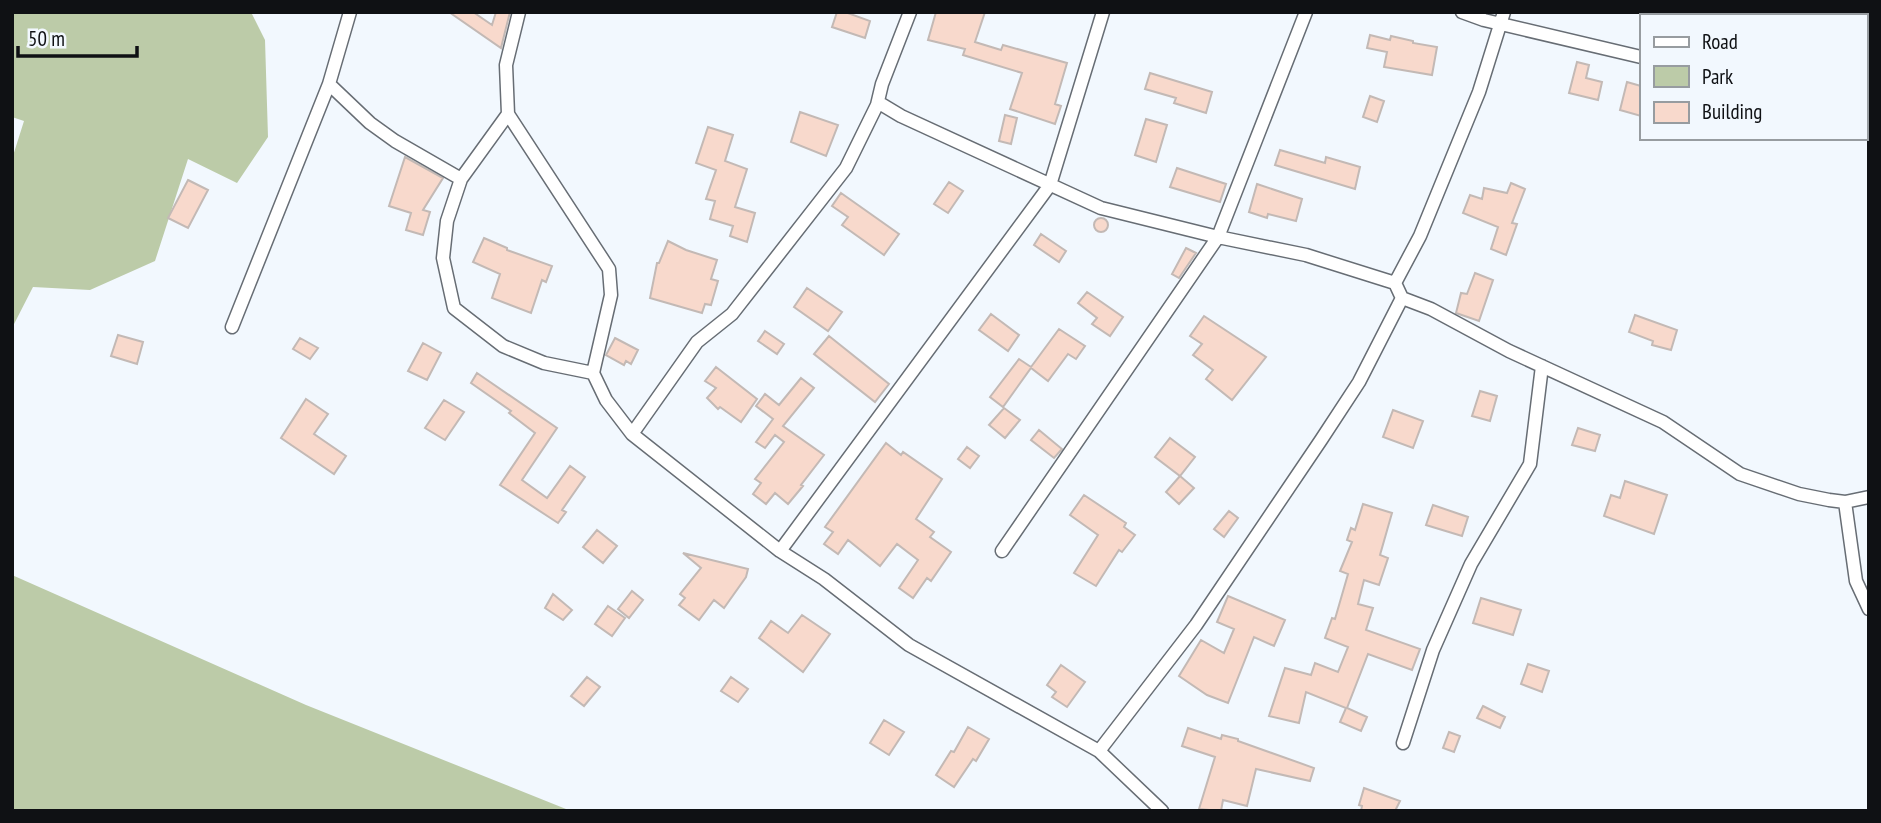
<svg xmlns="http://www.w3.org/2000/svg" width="1881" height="823" viewBox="0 0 1881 823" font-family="'PT Sans Narrow',sans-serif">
<rect width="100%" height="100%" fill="#f2f8fe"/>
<path fill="#bccba8" d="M12 12H251L265 40 268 137 237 183 188 159 155 261 90 290 33 287 12 328V159L24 121 12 117Z
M12 575 306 705 571 811H12Z"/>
<path fill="#f8d9cc" stroke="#c3b9b5" stroke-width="2" d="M449 12H473L492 25 496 12H510L501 48Z
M837 12H845L870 21 865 38 832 27Z
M936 12H985L975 42 1001 50 1003 45 1067 63 1055 104 1061 106 1055 124 1010 109 1022 73 963 55 965 49 928 40Z
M1370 35 1390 40 1391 36 1413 41V43L1437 47 1432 75 1384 67 1387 52 1367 48Z
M1577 62 1589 65 1586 78 1602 82 1598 100 1569 93Z
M1150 73 1212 92 1206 113 1174 103 1176 98 1145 89Z
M1627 82 1641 86V116L1620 110Z
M1370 96 1384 101 1377 122 1363 117Z
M800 112 838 125 826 156 791 142Z
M1005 115 1017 118 1011 144 999 141Z
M1146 119 1167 125 1156 162 1135 155Z
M708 127 733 135 725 161 747 169 735 207 755 213 747 242 730 236 733 226 710 219 715 201 706 199 716 170 696 163Z
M1280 150 1325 163 1326 157 1360 167 1355 189 1275 165Z
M405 157 443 178 423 210 430 212 423 235 406 230 411 213 389 206Z
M1177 168 1226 184 1220 202 1170 187Z
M188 180 208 190 188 228 168 218Z
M949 182 963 191 948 213 934 204Z
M1511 183 1525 189 1512 223 1517 224 1506 255 1491 249 1498 227 1463 213 1470 195 1482 199 1484 188 1507 193Z
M1257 184 1302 199 1296 221 1268 214 1267 218 1249 212Z
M841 193 899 234 884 255 842 225 848 217 832 206Z
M1094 225a7 7 0 1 1 14 0a7 7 0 1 1-14 0Z
M1041 234 1066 251 1059 262 1034 245Z
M484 238 507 248V250L552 266 546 282 542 280 531 313 492 298 500 274 473 262Z
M668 241 686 250 717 260 711 279 718 281 711 305 705 304 702 313 650 298 657 263H659Z
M1186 248 1196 253 1179 278 1172 274Z
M1475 273 1493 280 1479 321 1456 313 1461 293 1467 294Z
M807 288 842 312 828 331 794 307Z
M1087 292 1123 317 1110 336 1092 324 1097 318 1078 303Z
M991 314 1019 335 1008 351 979 330Z
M1635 315 1677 330 1671 350 1652 345 1653 341 1629 332Z
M1204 316 1266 357 1232 400 1206 379 1213 370 1193 355 1202 344 1190 336Z
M1059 329 1085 346 1076 359 1068 354 1048 381 1031 368 1003 407 990 397 1019 359 1031 367Z
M765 331 784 344 777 354 758 341Z
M118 335 143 342 137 364 111 356Z
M829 336 889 384 875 402 814 354Z
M300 338 318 348 310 359 293 349Z
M615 338 638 350 631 364 626 361 624 365 606 355Z
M423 343 441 353 427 380 408 371Z
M716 367 757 399 741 422 720 407 718 409 707 398 716 388 705 381Z
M477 373 557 428 522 480 547 498 570 466 585 477 562 510 566 512 558 523 500 485 535 433 509 413 511 411 471 383Z
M801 378 814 388 783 426 824 455 801 485 803 486 788 504 775 493 766 504 753 494 761 483 755 479 784 442 775 435 765 448 756 442 773 419 756 406 765 394 779 405Z
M1480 391 1497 396 1490 421 1472 416Z
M306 399 328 414 314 434 346 456 334 474 281 438Z
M444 400 464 412 445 440 425 428Z
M1004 408 1020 420 1005 438 989 425Z
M1393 410 1423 421 1413 448 1383 437Z
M1578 428 1600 435 1595 451 1572 445Z
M1039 430 1062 449 1054 458 1031 440Z
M1170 438 1195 457 1180 476 1155 457Z
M886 443 901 455 903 452 942 479 916 519 934 532 930 537 951 552 931 581 927 578 913 598 899 588 918 560 897 544 880 566 848 540 838 554 824 544 833 532 825 527Z
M967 447 979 456 970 468 958 459Z
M1180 476 1194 488 1179 504 1166 492Z
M1625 481 1667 495 1654 534 1604 516 1611 495 1620 498Z
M1084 495 1126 523 1124 527 1135 535 1122 552 1119 550 1096 586 1074 573 1098 535 1070 515Z
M1363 504 1392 513 1380 555 1388 558 1379 585 1364 580 1358 604 1373 608 1366 630 1420 649 1412 670 1368 654 1347 708 1367 717 1361 731 1340 722 1346 708 1306 692 1299 723 1269 716 1285 668 1311 675 1315 663 1338 672 1348 647 1325 638 1332 618 1335 619 1348 574 1340 571 1352 542 1347 540 1351 528 1355 530Z
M1433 505 1468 517 1462 536 1426 525Z
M1229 511 1238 518 1224 537 1214 529Z
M597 530 617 546 603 563 583 547Z
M683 553 748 569 746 577 724 608 714 600 699 620 679 605 685 598 680 594 701 568Z
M632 591 643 600 629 618 618 609Z
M553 594 572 610 563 620 545 608Z
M1228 596 1285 620 1274 646 1254 637 1228 703 1207 695 1179 676 1201 640 1224 653 1234 629 1217 622Z
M1481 598 1521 610 1513 635 1473 623Z
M608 606 625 618 612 636 595 624Z
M802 615 830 634 803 672 759 638 771 621 788 633Z
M1528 664 1549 671 1542 692 1521 684Z
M1061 665 1085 682 1067 707 1052 697 1056 692 1047 685Z
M587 677 600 687 584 706 571 696Z
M731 677 748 689 738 702 721 691Z
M1483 706 1505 717 1500 728 1477 718Z
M884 720 904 732 889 755 870 743Z
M968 727 989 739 976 761 973 759 954 787 936 775 951 751 954 752Z
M1188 728 1221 739 1222 735 1238 739V741L1314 768 1310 781 1256 769 1247 806 1223 800 1221 811 1199 809 1215 757 1182 746Z
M1449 732 1460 736 1454 752 1443 748Z
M1364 788 1400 801 1395 811H1361L1362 806 1359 805Z"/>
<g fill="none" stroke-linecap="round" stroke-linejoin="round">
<g stroke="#676d74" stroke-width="15">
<path id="minor" d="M350 12 329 84 370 123 395 141 461 179 508 114
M519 12 506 65 508 114 609 269 611 295 593 373 606 400 632 434 780 551 824 579 909 645 1099 751 1162 811
M910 12 882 84 877 105 881 104 901 116 1101 208 1218 237 1306 255 1395 283
M1462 12 1484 20 1641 57
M461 179 447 221 443 258 454 308 503 346 544 363 593 373
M1402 298 1431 309 1509 351 1663 422 1740 474 1799 494 1829 500 1845 502 1869 497
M232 327 329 84
M632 434 697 342 732 314 846 168 877 105
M1845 502 1856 581 1869 609
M780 551 1050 185 1103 12
M1002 551 1218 237 1306 12
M1403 743 1433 650 1471 564 1530 464 1542 366
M1099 751 1196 625 1321 440 1359 382 1402 298 1395 283 1420 236 1479 92 1504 12"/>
</g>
<use href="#minor" stroke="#fff" stroke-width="12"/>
</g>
<rect width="1881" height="823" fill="none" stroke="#0f1114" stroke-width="28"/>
<rect x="1640" y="14" width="228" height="126" fill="#f2f8fe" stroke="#979ca0" stroke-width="2"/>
<rect x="1654" y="37" width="35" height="10" fill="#ffffff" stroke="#979ca0" stroke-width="2"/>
<text x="1702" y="49" font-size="21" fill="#0f1114">Road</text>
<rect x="1654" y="66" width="35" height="21" fill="#bccba8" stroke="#979ca0" stroke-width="2"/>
<text x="1702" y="84" font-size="21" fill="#0f1114">Park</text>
<rect x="1654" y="102" width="35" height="21" fill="#f8d9cc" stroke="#979ca0" stroke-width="2"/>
<text x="1702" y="119" font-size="21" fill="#0f1114">Building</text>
<path d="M18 46v10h119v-10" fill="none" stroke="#0f1114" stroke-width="3.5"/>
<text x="28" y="46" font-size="21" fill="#0f1114" stroke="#f2f8fe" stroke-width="5" paint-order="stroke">50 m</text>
</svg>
